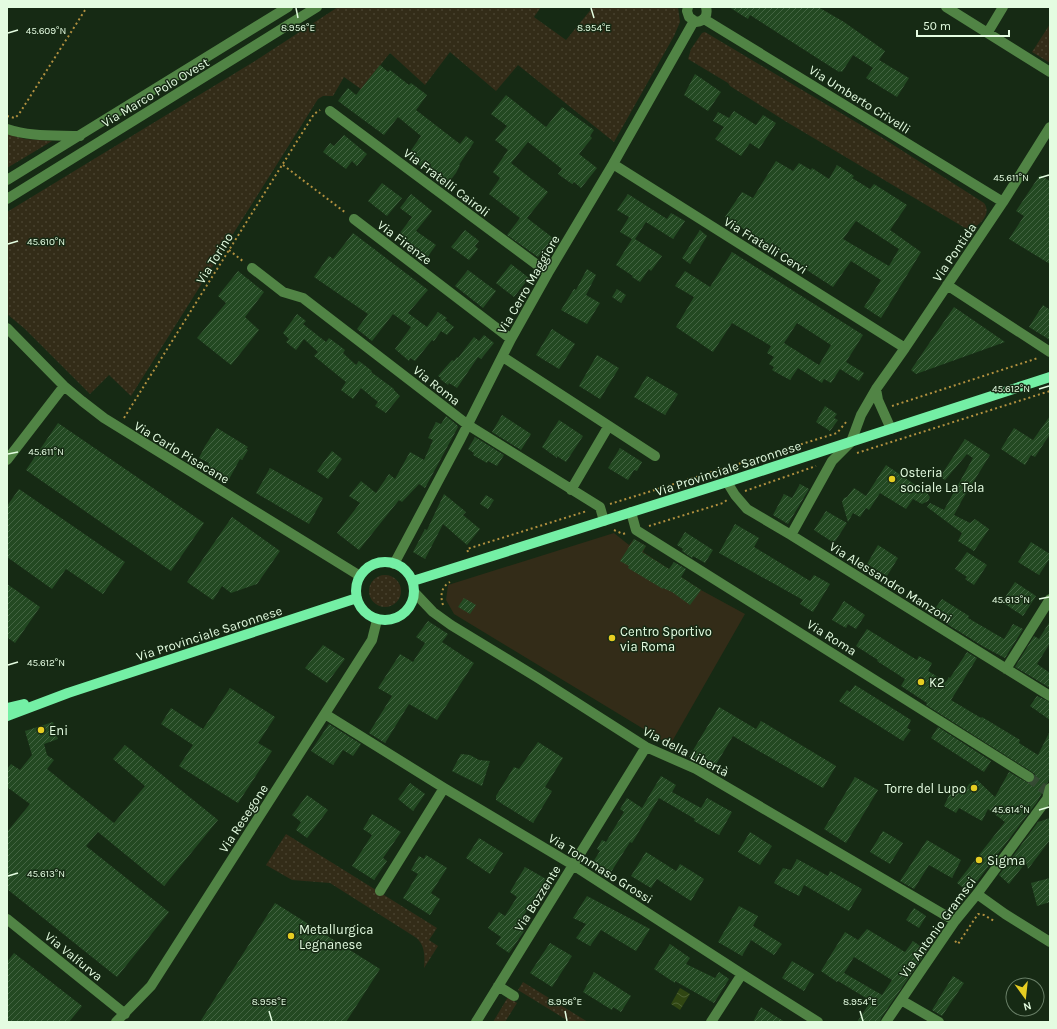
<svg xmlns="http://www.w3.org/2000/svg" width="1057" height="1029" viewBox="0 0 1057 1029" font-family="Karla,sans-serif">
<defs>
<pattern id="grass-dots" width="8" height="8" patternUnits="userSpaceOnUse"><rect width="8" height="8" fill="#332c18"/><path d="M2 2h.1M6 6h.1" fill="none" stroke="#47412e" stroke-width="1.8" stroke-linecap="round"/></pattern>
<pattern id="water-waves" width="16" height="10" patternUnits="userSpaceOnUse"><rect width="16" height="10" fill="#304612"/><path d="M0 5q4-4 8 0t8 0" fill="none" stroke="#4e6234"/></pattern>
<pattern id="building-hatch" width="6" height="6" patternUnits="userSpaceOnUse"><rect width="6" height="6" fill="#234922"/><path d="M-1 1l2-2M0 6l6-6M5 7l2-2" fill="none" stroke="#436442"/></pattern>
</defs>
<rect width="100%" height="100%" fill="#162a14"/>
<path fill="url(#grass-dots)" d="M338 7H541L534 17 566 40 593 7H678L680 22 674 36 614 142 518 65 496 91 450 52 425 85 390 53 361 89 344 77 333 96H323L318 99 131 396 109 375 90 394 25 329 7 314V212L255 61Z
M1050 24V63L1032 52Z
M705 32 881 137 984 203C993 214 977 231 965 228L785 121 730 86 728 83 688 59 691 49 702 33Z
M7 134 25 139 52 141 7 168Z
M369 591a16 16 0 1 1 32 0a16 16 0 1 1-32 0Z
M286 834 437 928 429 940 438 946 424 968C425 956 425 944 415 937L330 883 292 880 266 865Z
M523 982 588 1022H570L518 990Z
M508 997 517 1003 505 1022H493Z"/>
<path fill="#332c18" d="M614 533 629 545 634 539 646 546 643 552 701 590 745 614 670 745 454 614 446 600 448 585Z"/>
<path fill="url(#water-waves)" d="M680 988 690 994 680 1010 671 1004Z"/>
<path fill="url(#building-hatch)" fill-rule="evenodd" d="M729 7H818L844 22 885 51 879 60 909 78 897 97 866 78 873 68 853 55 842 72 840 71 839 72 750 15 748 19Z
M380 65 388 72 390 70 409 85 411 83 427 95 416 110 460 144 466 136 474 142 459 165H460L456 173 446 185 407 156 421 136 398 117 384 135 338 101 348 88 356 95Z
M695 74 721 92 708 111 684 95Z
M506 95 546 127 562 107 594 130 590 136 592 138 579 154 597 168 581 188 574 182 572 184 558 174 562 169 528 142 511 163 548 192 527 218 553 238 538 257 507 235 520 218 489 194 500 178 493 172 508 150 495 140 507 126 491 114Z
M734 111 756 125 763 115 776 123 759 149 750 143 741 156 715 139 724 127 713 121 718 112 729 118Z
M344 135 367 154 357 166 352 161 346 169 323 152 330 143 334 146Z
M776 161 793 171 799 163 811 170 812 168 829 179 837 165 854 176 852 178 870 189 874 184 907 205 890 230 921 252 881 318 864 307 881 280 851 261 833 287 725 217 742 192 753 198ZM856 221 899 249 889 266 843 239Z
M1040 175 1050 181V264L1009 239 1024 216 1016 211Z
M382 183 402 198 387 216 368 201Z
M411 194 432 211 416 231 436 245 426 259 397 237 412 217 400 208Z
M628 194 667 219 671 213 685 221 673 239 646 222 635 239 662 256 651 271 649 269 640 282 632 277 633 276 616 265 632 239 620 232 629 217 617 210Z
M465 230 479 241 475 246 478 249 469 260 451 247Z
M700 230 707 236 690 264 682 258Z
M353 233 428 290 408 313 427 327 438 312 447 318 445 320 454 327 447 335 441 331 434 341 432 340 415 361 410 358 409 361 395 349 411 327 393 314 372 341 357 329 368 314 314 277 329 256 333 259Z
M732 252 863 335 846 362 864 373 859 381 840 369 831 383 824 379 822 383 798 368 790 380 772 370 774 367 769 364 774 357 767 353 771 346 732 323 713 352 676 327 694 297 675 286 685 271 710 287ZM797 323 831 345 819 365 784 343Z
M511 264 529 278 514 297 496 283Z
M587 269 596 275 586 295 600 303 587 324 561 310 574 289 576 290Z
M468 270 496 291 483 308 455 286Z
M238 271 264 292 245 317 259 330 231 365 197 338 226 303 218 296Z
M617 289 626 295 621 303 612 297Z
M1043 305 1050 310V340L1029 327Z
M954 307 1005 342 916 374 911 370Z
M297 314 306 321 303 324 326 342 329 338 345 350 343 353 356 365 359 361 372 371 371 372 394 389V390L400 396 386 413 375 406 378 402 361 388 353 399 341 390 346 382 314 356 318 352 304 339 296 350 286 342 289 339 283 333Z
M552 329 575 344 559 369 536 355Z
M484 335 494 343 481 359 478 357 457 388 449 383 448 385 440 379 441 378 438 376 452 360 454 361 457 357 458 358 474 337 479 341Z
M597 355 619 368 600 399 579 386Z
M647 376 678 394 665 415 634 397Z
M825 406 837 414 834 418 838 420 830 431 816 422Z
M502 415 531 434 521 450 492 432Z
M446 416 457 425 458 427 425 488 419 484 402 502 399 500 359 550 337 533 360 503 349 496 361 481 376 493 389 474 395 479 410 452 424 460 433 440 428 438 436 422 441 424Z
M1050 416V434L1035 457 1031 455 1025 465 1001 449 1014 428 1033 440Z
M559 420 583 436 566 462 557 456V458L542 447Z
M58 423 204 523 171 571 26 470Z
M217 428 248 447 246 449 248 450 242 460 240 459 229 479 207 466 209 463 199 458 205 446Z
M475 437 504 455 497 466 488 461 487 463 473 455 474 453 468 449Z
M965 439 990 455 962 500 954 515 970 523 975 519 989 529 974 551 958 541 962 533 927 507 930 503 944 510 973 458 967 454 945 480 940 477Z
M620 448 642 462 637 471 634 470 628 480 608 468Z
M332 451 342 459 328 479 317 471Z
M886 465 927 493 930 497 928 501 922 504 913 499 906 509 880 493 869 510 866 508 860 517 853 513 848 522 842 502 844 498 847 497 854 488 866 496Z
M270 468 323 498 309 524 256 493Z
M800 484 809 489 788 524 773 515 784 494 792 498Z
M19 489 125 562 103 594 66 569 52 589 7 557V506Z
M444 494 466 512 463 515 480 529 467 545 443 524 425 559 413 552 425 529 427 530Z
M486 495 494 500 488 509 480 504Z
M826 511 847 523 834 543 814 530Z
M232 517 280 551 257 584 231 593 222 586 213 600 187 582Z
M735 524 759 538 754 547 810 581 814 575 830 584 813 612 800 604 803 600 719 553Z
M685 532 713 550 705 563 693 556 692 558 682 551 683 549 677 545Z
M634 539 646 546 642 552 669 569 674 562 686 569 681 577 701 590 690 605 672 592 663 588V589L628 568 629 566 620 561Z
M1031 542 1050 554V558L1039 575 1018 562Z
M878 545 898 558 887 576 867 564Z
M967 552 987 565 974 585 965 579 967 577 955 569Z
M1015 582 1036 596 1023 616 1002 602Z
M7 584 40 607 15 643 7 637Z
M464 598 476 605 470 614 458 607Z
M942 599 969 616 968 618 1004 639 1013 624 1023 629 1005 658 984 647 931 614Z
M844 601 865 615 856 629 848 624 846 628 832 620Z
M428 621 448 634 442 642 474 663 437 720 409 704 385 743 369 733 392 696 378 688 400 654 413 662 425 643 416 637Z
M1050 621V643L1037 664 1050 673V688L1015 667 1034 636 1039 639Z
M867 629 917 660 919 656 932 663 928 671 946 682 949 677 950 678 967 652 977 658 951 700 981 718 982 717 1020 740 1019 743 1038 755 1050 731V777L1048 782 1044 786 1042 793 1037 802 969 892 957 883 1005 822 988 809 982 821 959 808 956 813 944 806 954 785 965 790 969 784 977 780 995 797 1009 772 1028 783 1034 781 1035 774 1032 772 926 705 927 703 901 686 905 679 877 661 878 660 856 646Z
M323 645 345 659 327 683 305 668Z
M855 685 911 720 907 728 911 730 903 741 839 701 847 690 850 692Z
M230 688 275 717 258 743 272 751 238 803 179 766 193 745 161 724 171 708 203 729Z
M1037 696 1050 702V720L1030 706Z
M719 707 756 729 761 721 836 766 823 788 733 736 712 771 689 757Z
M53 722 58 739 44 744 47 755 54 760 47 769 114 823 145 786 113 759 125 745 218 820 164 886 98 832 86 846 169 912 117 977 7 889V832L30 804 7 787V769L11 764 20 770 32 755 25 731Z
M329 724 361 744 353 756 343 750 333 765 311 751Z
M938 727 991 761 984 772 931 738Z
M538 742 563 758 545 787 552 791 533 823 496 800V796L514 767 519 769Z
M461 754 470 755 479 760 490 761 482 786 452 771Z
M661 776 676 785 672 792 701 808 707 798 732 812 719 835 694 821 695 819 659 798 632 843 630 842 611 872 593 862 600 851 597 849 602 840 606 842 624 812 620 809 627 798 642 808Z
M855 777 878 790 846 843 824 829Z
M410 783 425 794 413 811 398 799Z
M307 795 328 810 307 838 296 830 301 822 292 815Z
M372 814 401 832 383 858 387 861 374 880 352 866 372 835 363 829Z
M1050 818V840L1028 869 1026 862 1009 884 999 875 1038 822Z
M883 831 903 843 890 864 870 852Z
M750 832 772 846 760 865 738 852Z
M479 838 503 853 490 874 466 858Z
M927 840 961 860 952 878 929 865 914 889 900 881Z
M646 852 676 871 680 864 704 879 691 901 657 879 651 888 631 876Z
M426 855 447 868 431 893 440 899 430 915 403 898 418 874 411 870 419 856 424 859Z
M797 859 828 876 830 871 862 889 849 911 804 885 799 896 774 883 783 868 791 870Z
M525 867 546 879 518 925 525 930 509 953 496 944 501 937 488 928 499 912 505 916 517 897 510 892Z
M1050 878V902L1037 906 1031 883Z
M587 896 650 929 636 951 601 930 590 946 576 938 586 924 573 918Z
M275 903 380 969 346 1022H200Z
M739 906 758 916 753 926 782 944 774 955 751 940 742 956 718 942Z
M914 908 926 916 919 928 906 920Z
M867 929 905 952 913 941 927 951 881 1018 880 1022H857L871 1001 838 981 837 982 821 971 845 932 858 940ZM854 957 892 980 882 995 844 973Z
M550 943 572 956 552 987 530 973Z
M670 944 690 958 686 964 715 978 719 972 729 979 714 1003 675 981V983L654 969Z
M14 953 82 1006 69 1022H7V962Z
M792 961 814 974 804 991 782 978Z
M594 972 631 996 621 1012 613 1007 612 1010 583 992Z
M953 976 964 983 942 1016 932 1010Z
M761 1007 785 1022H753Z"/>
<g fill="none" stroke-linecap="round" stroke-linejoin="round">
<path stroke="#354a33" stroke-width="10" stroke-dasharray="10 5" stroke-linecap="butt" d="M1029 777 1049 793"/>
<path stroke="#b1903f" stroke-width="2" stroke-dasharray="2 3" stroke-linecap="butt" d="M7 116 15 118 19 114 87 7
M283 165 346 213
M229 250 244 262
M892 406 1038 358
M124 418 314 114 320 110
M857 453 1050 391
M745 491 816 466
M610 504 837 433 847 421
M649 526 723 503 727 500
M614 530 623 534 626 533
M468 552 467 549 587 511
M443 605C440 596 441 587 450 582
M955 941 958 944 978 914 984 915 994 921"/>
<path stroke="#518445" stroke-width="10" d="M688 7 687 11 689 17 696 22C705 21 708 15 706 7
M946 7 1050 72
M704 19 1003 202
M988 32 1003 7
M330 111 548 273
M7 129C30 137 56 135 80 136
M613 164 905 348
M7 180 288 7
M7 199 317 7
M354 219 511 339
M252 268 283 292 303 298 468 425 600 507 604 521
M947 285 1050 352
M7 328 64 386 82 401 104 418 360 576
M503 357 655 456
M876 389 878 400 891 429
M7 460 64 386
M727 482 735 495 747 509 791 535 1050 696
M571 490 608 427
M631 512 636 530 1029 777
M791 535 832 461 851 442 861 415 876 389 905 348 1003 202 1050 127
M394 564 460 440 511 339 548 273 613 164 694 21
M414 592 433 612 451 625 538 678 646 747 696 769 955 921
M1006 669 1050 599
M325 714 444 788 573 865 742 974 818 1022
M380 891 444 788
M977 894 1005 914 1050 942
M7 919 125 1014
M498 986 514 996
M901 1000 939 1022
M116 1022 151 986 372 640 377 620
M476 1022 646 747
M711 1022 742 974
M886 1022 955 921 977 894 1047 799 1050 788"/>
<path stroke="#74efa5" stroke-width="10" d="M356 591a29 29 0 1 1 58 0a29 29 0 1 1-58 0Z
M413 581 727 482 1050 377
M7 708 24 704
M7 716 68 693 357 598"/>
</g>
<path fill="none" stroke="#e4fce1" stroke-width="1.5" d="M296 8 298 18M591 8 594 18M8 33 18 30M1039 178 1049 175M8 244 18 241M1039 389 1049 386M8 454 18 452M1039 599 1049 597M8 665 18 662M1039 810 1049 807M8 876 18 873M269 1011 272 1021M565 1011 567 1021M860 1011 863 1021"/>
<g fill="#e6cd22" stroke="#162a14" stroke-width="1.5">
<circle cx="892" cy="479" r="4"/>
<circle cx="612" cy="638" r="4"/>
<circle cx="921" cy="682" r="4"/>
<circle cx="41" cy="730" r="4"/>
<circle cx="974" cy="788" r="4"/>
<circle cx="979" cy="860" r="4"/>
<circle cx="291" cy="936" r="4"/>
</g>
<g text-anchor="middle" stroke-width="3" stroke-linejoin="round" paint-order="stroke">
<g font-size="13" fill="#e4fce1" stroke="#162a14">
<text transform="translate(155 92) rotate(-31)" y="5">Via Marco Polo Ovest</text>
<text transform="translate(860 99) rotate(32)" y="5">Via Umberto Crivelli</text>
<text transform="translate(447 182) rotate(37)" y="5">Via Fratelli Cairoli</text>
<text transform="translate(405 242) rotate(37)" y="5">Via Firenze</text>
<text transform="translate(766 245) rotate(32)" y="5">Via Fratelli Cervi</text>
<text transform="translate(954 252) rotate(-56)" y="5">Via Pontida</text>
<text transform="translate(214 258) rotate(-58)" y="5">Via Torino</text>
<text transform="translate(528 284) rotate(-60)" y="5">Via Cerro Maggiore</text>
<text transform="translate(437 385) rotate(38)" y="5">Via Roma</text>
<text transform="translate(182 452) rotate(31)" y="5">Via Carlo Pisacane</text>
<text transform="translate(728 468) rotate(-18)" y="5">Via Provinciale Saronnese</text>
<text transform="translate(891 582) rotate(32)" y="5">Via Alessandro Manzoni</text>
<text transform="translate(209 633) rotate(-18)" y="5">Via Provinciale Saronnese</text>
<text transform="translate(832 637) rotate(32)" y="5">Via Roma</text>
<text transform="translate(686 751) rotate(27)" y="5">Via della Libertà</text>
<text transform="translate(243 818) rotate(-57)" y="5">Via Resegone</text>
<text transform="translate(601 868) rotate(32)" y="5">Via Tommaso Grossi</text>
<text transform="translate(537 898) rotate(-58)" y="5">Via Bozzente</text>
<text transform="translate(937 927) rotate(-54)" y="5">Via Antonio Gramsci</text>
<text transform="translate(74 956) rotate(39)" y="5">Via Valfurva</text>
</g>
<g font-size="13" fill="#e4fce1" stroke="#162a14" text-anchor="start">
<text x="900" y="477">Osteria<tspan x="900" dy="15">sociale La Tela</tspan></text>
<text x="620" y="636">Centro Sportivo<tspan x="620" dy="15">via Roma</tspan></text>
<text x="929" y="687">K2</text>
<text x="49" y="735">Eni</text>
<text x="966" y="793" text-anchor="end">Torre del Lupo</text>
<text x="987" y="865">Sigma</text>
<text x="299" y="934">Metallurgica<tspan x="299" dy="15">Legnanese</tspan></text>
</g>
</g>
<g font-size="10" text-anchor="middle" fill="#e4fce1" stroke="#162a14" stroke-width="3" stroke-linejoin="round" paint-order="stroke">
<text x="298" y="31">8.956°E</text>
<text x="594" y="31">8.954°E</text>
<text x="46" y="34">45.609°N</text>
<text x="1011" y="181">45.611°N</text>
<text x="46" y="245">45.610°N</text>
<text x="1011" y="392">45.612°N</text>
<text x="46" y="455">45.611°N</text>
<text x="1011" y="603">45.613°N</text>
<text x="46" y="666">45.612°N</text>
<text x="1011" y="813">45.614°N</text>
<text x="46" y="877">45.613°N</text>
<text x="269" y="1005">8.958°E</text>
<text x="565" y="1005">8.956°E</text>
<text x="860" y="1005">8.954°E</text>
</g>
<rect width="1057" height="1029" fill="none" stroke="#e4fce1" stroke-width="16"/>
<g transform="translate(1025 997) rotate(165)"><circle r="19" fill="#162a14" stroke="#687e66"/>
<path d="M0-3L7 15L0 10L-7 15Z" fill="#e6cd22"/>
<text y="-6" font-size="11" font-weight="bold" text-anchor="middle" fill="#e4fce1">N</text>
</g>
<path d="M917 30v6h92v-6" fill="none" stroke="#e4fce1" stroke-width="2"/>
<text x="923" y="30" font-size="12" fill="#e4fce1" stroke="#162a14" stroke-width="3" paint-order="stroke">50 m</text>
</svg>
